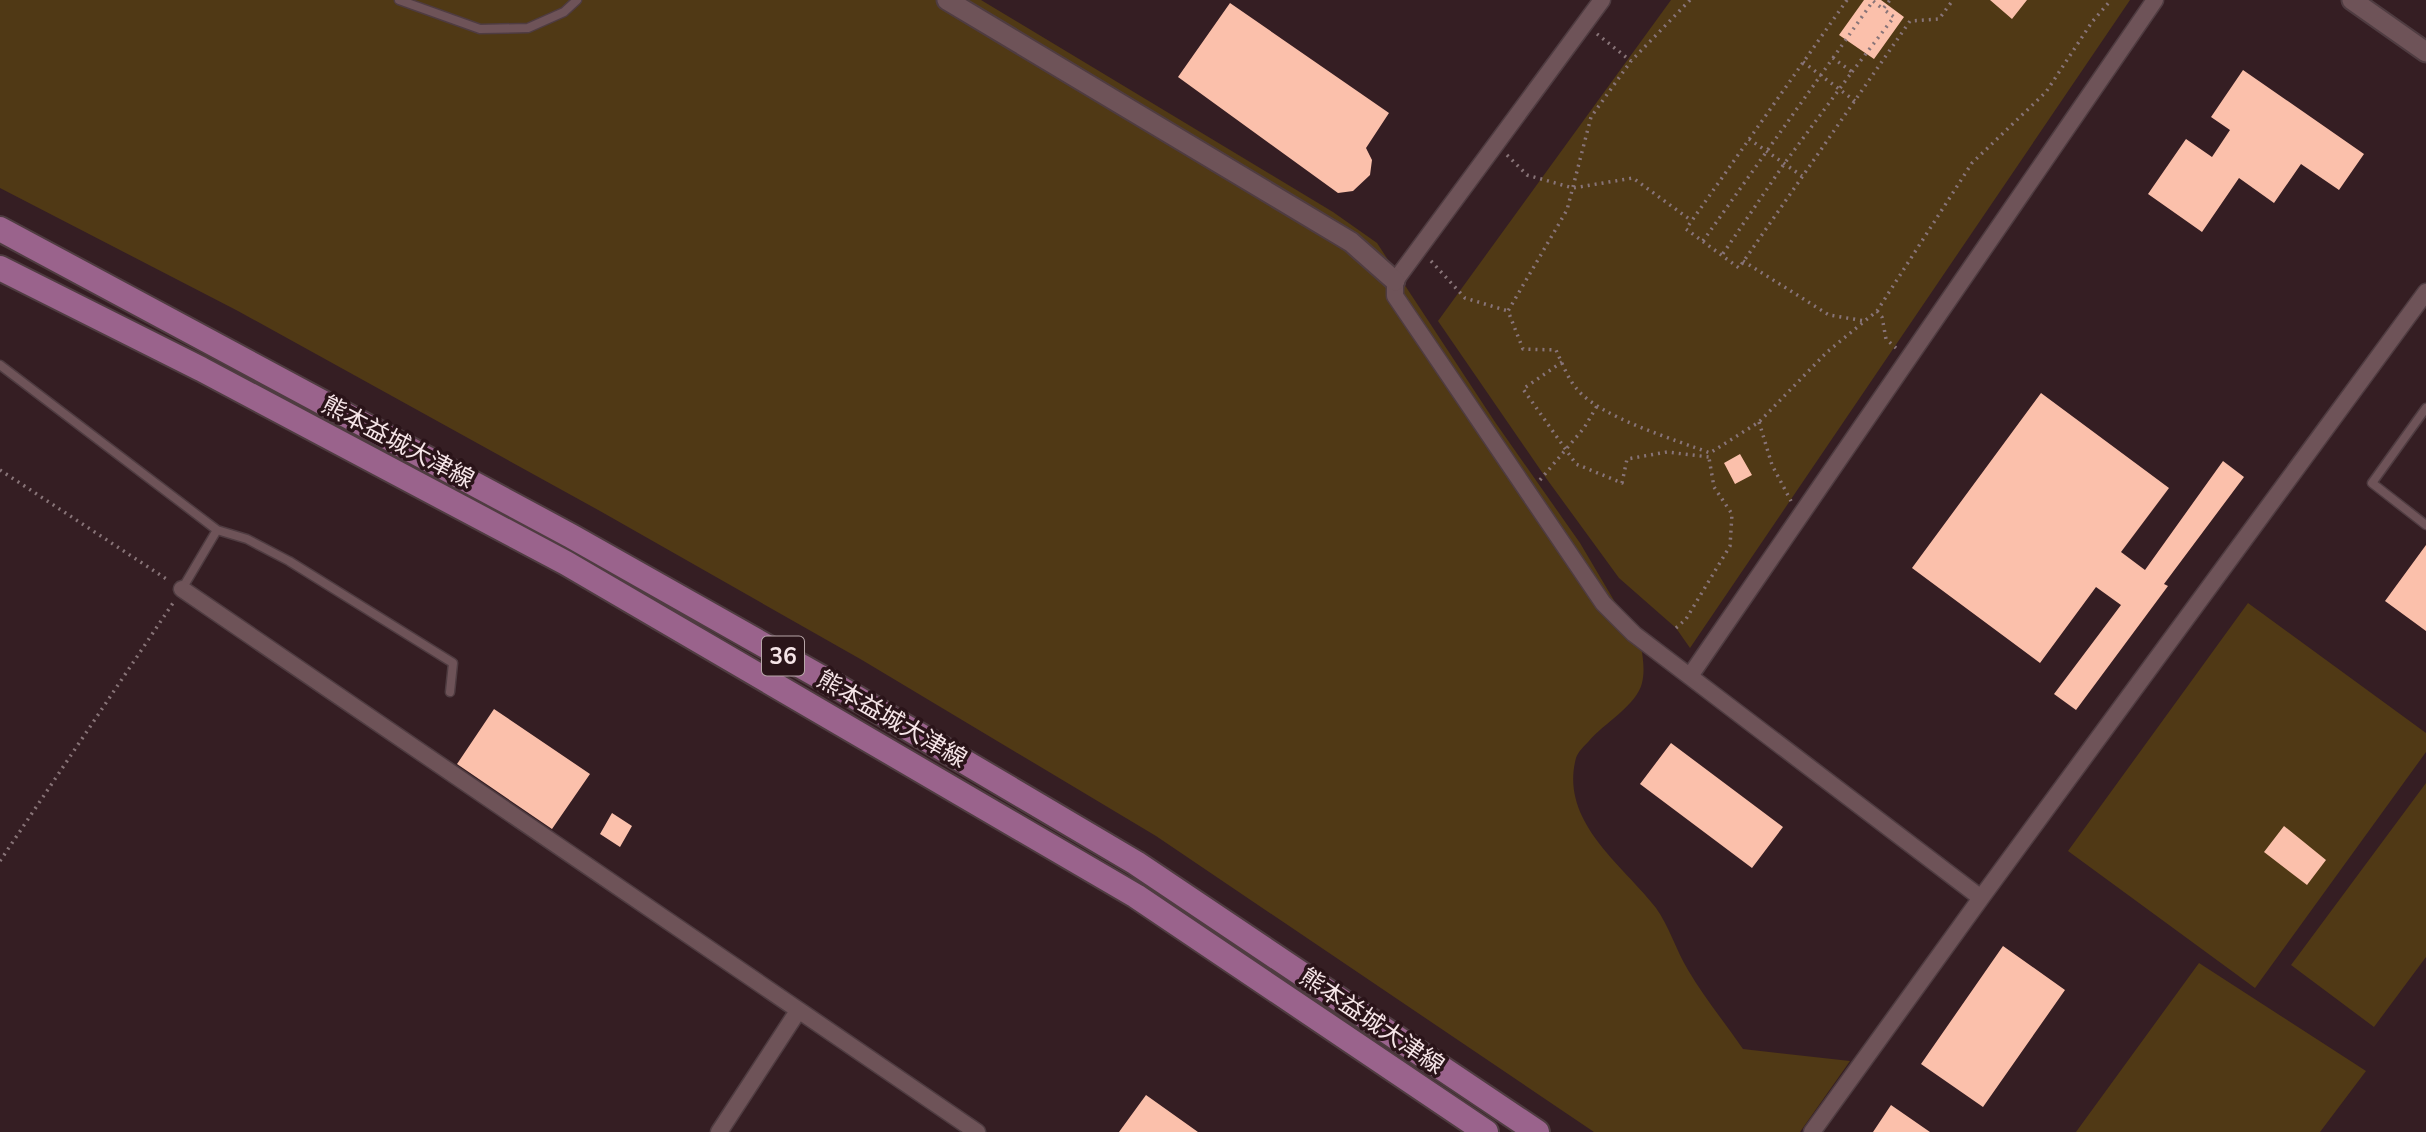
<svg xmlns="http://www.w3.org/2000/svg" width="2426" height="1132" viewBox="0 0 2426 1132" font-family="'Nunito Sans','Noto Sans JP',sans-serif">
<rect width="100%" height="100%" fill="#351e23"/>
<path fill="#503915" d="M0 0H981L1333 212 1377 243 1495 422 1580 543 1641 646C1643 658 1645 671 1642 683 1637 705 1603 724 1589 741 1584 746 1578 752 1576 758 1559 822 1623 865 1656 908 1669 926 1676 950 1688 970 1704 997 1725 1023 1743 1049L1850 1061 1800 1132H1594L1156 836 862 660 600 511 238 311 0 188Z
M1671 0H2130L1690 648 1676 628 1619 578 1546 478 1438 321Z
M2248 603 2426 733V752L2255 988 2068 851Z
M2426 783V957L2374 1027 2291 965Z
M2199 963 2366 1071 2320 1132H2076Z"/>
<path fill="#fbc0ab" d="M1864 0H1881L1904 17 1874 59 1839 35Z
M1990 0H2027L2012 19Z
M1230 3 1389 113 1366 148 1372 160 1370 175 1353 191 1338 193 1178 77Z
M2243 70 2364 154 2339 190 2301 164 2274 203 2239 178 2202 232 2148 194 2186 139 2212 157 2230 130 2211 117Z
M2041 393 2169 488 2121 552 2145 570 2223 461 2244 477 2164 584 2168 586 2076 710 2054 694 2121 605 2096 587 2040 663 1912 568Z
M1740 454 1752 475 1735 484 1724 463Z
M2426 545V631L2385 601Z
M494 709 590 774 552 829 457 764Z
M1671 743 1783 827 1752 868 1640 784Z
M612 813 632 826 620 847 600 834Z
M2284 826 2326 860 2307 885 2264 852Z
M2003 946 2065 990 1983 1107 1921 1064Z
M1146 1095 1198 1132H1119Z
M1891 1105 1930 1132H1873Z"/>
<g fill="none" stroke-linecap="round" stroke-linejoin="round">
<g stroke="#4f3c41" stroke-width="11">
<path id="service" d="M399 0 480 29 528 28 564 12 577 0
M0 365 217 530 182 589
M2426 408 2372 483 2426 525
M217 530 247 539 289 561 453 663 450 692"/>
</g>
<g stroke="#4f3c41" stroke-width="19">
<path id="minor" d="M1602 0 1395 281V296L1603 603 1634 634 1981 898
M182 589 977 1132
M1690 676 2155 0
M719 1132 798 1011
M1812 1132 1981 898 2426 292"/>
</g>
<g stroke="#4f3c41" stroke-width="23">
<path id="tertiary" d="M947 0 1351 242 1395 281
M2352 0 2426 52"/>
</g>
<g stroke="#4f3c41" stroke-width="28">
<path id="primary" d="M0 229 571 536 838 687 1136 863 1537 1132
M0 268 201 369 566 563 1136 896 1486 1132"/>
</g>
<path stroke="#887478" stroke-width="3.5" stroke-dasharray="2 5" stroke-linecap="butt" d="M1690 0 1631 61 1591 117 1567 210 1508 311 1523 349 1556 350C1562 363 1568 379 1577 389 1599 417 1676 440 1710 453L1759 422 1827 352 1877 311 1972 163 2046 92 2092 22 2111 0
M1847 0 1686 229 1739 268 1910 21 1939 19 1953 0
M1597 34 1631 61
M1833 58 1873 1 1883 9 1890 0
M1803 62 1855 101
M1852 72 1894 17 1883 9
M1749 139 1802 176
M1507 155 1527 175 1573 188 1633 178 1692 221
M1703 241 1833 58 1852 72 1784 164 1722 255
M1431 261 1465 298 1508 311
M1743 261 1829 315 1865 321
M1877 311 1882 317 1886 339 1896 348
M1562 362 1523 389 1576 464 1622 483 1627 459 1667 452 1709 457
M1759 422 1772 465 1791 501
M0 470 168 580
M1540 480 1584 428 1597 406
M1676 628 1686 619 1730 546 1732 514 1714 487 1709 458
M0 861 173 603"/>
<use href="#service" stroke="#6e5358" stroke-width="8"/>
<use href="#minor" stroke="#6e5358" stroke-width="16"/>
<use href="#tertiary" stroke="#6e5358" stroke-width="19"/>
<use href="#primary" stroke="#9a638c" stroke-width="24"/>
</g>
<g text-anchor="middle" stroke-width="7" stroke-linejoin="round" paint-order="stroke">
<rect fill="#2a1419" stroke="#b8a6a9" stroke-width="2" x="762" y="636.5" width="42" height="39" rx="5"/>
<g font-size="23" font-weight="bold" fill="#f5e4e7">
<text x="783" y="664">36</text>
</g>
<g font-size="24" fill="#f5e4e7" stroke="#2a1419">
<text transform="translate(398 442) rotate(28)" y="8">熊本益城大津線</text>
<text transform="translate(892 719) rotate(30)" y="8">熊本益城大津線</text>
<text transform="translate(1372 1021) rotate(34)" y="8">熊本益城大津線</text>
</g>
</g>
</svg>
